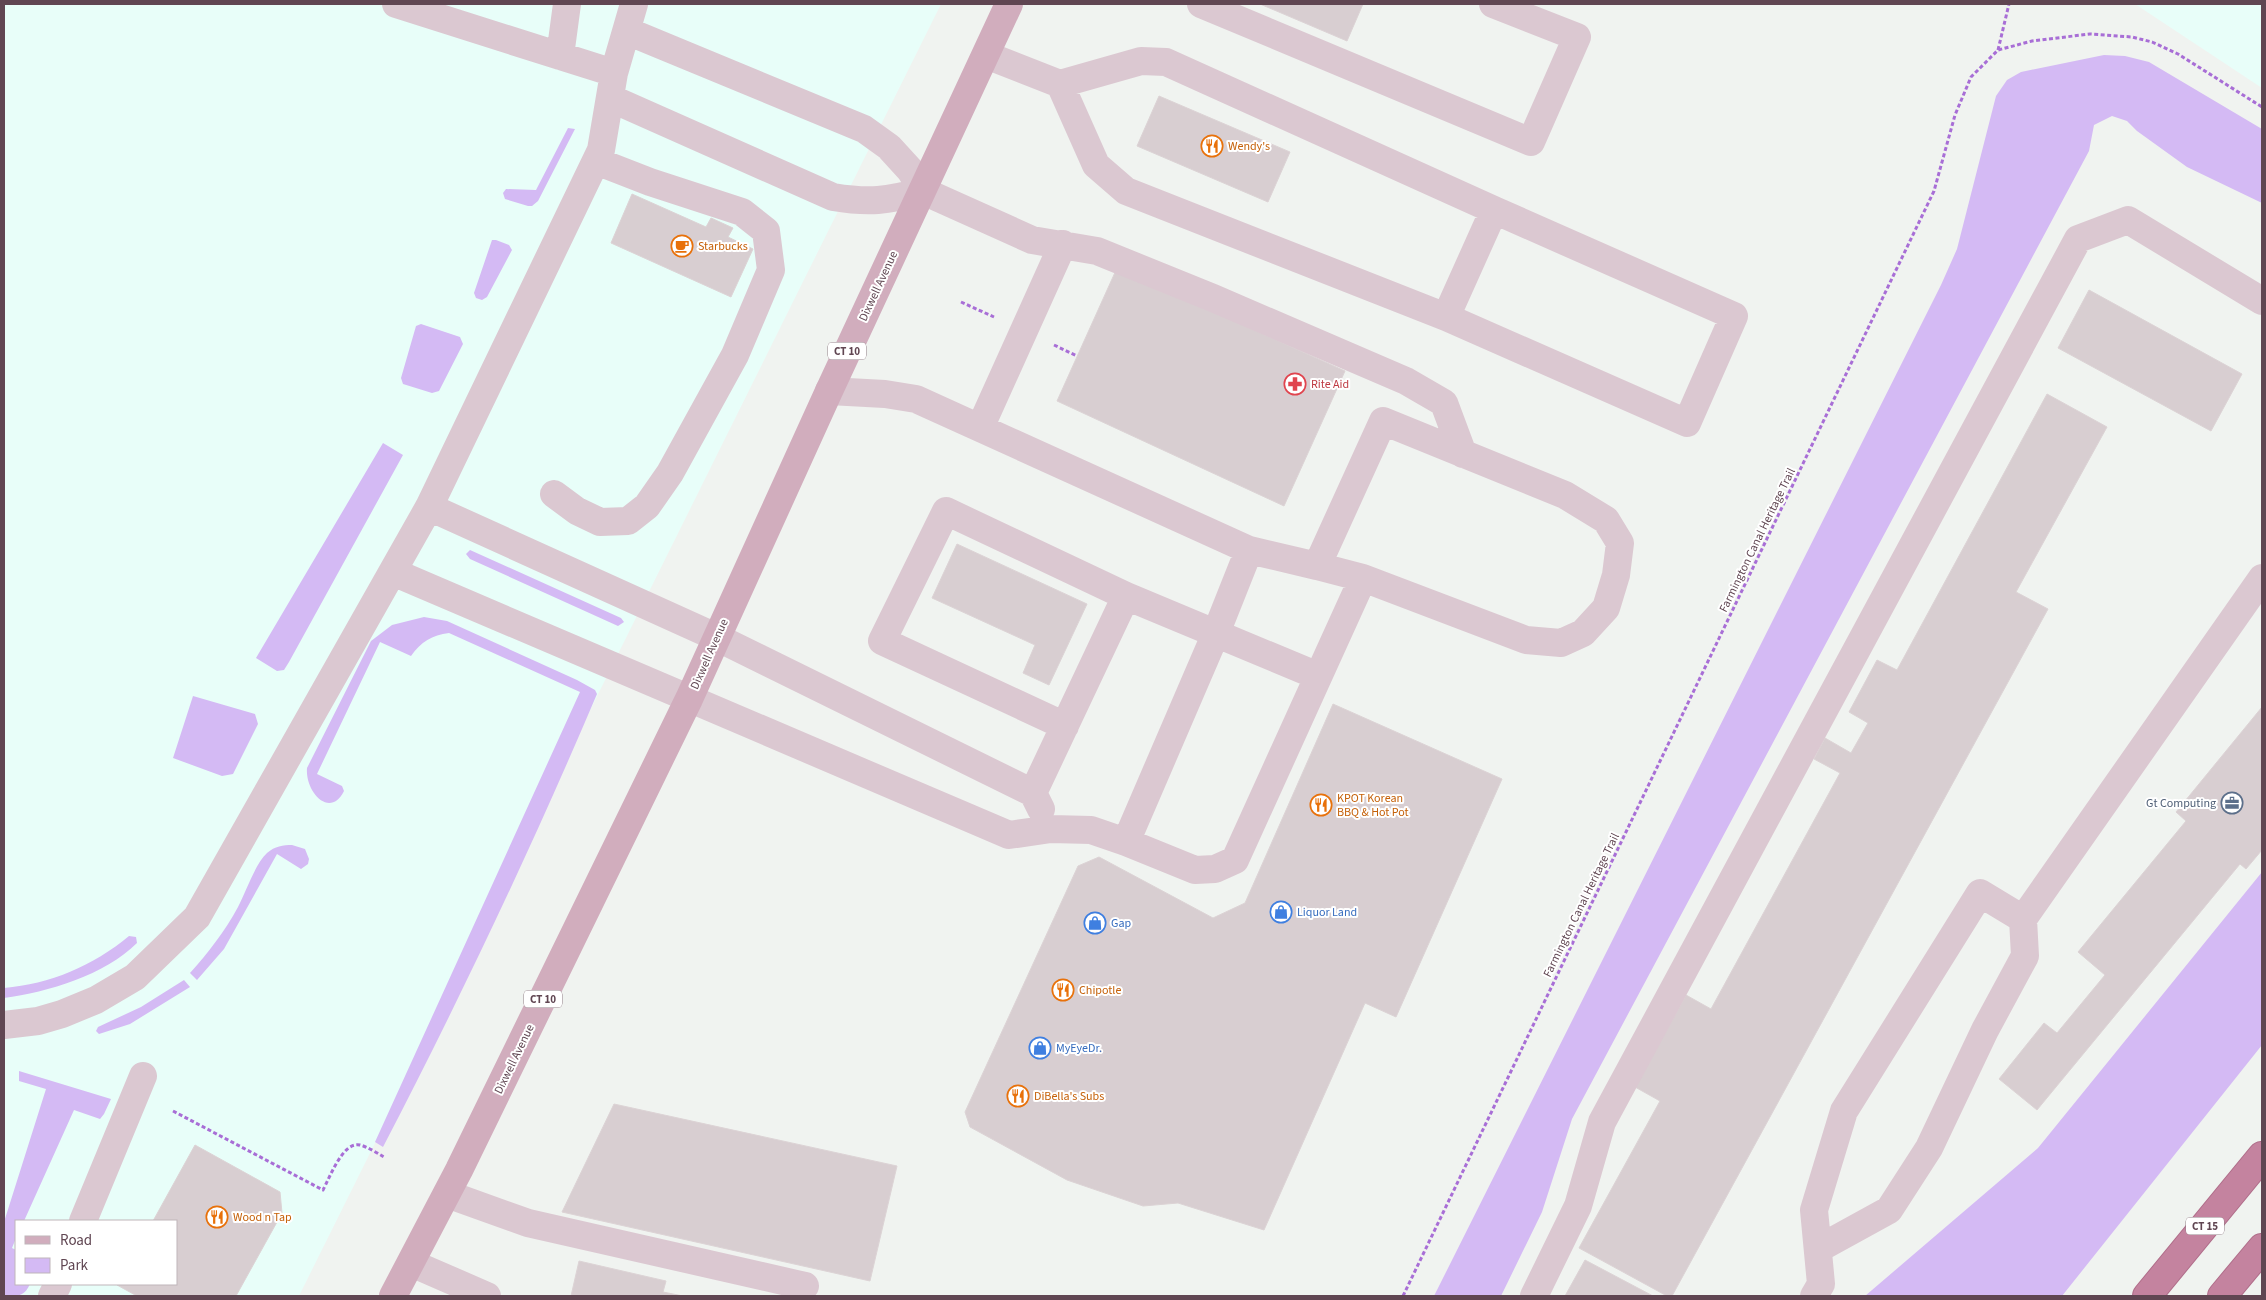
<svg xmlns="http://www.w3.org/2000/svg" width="2266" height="1300" viewBox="0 0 2266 1300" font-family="'Source Sans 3',sans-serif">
<rect width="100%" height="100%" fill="#f0f3f0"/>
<path fill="#e8fef9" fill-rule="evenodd" d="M4 4H941L299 1296H4ZM16 1221H176V1284H16Z
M2135 4H2262V88Z"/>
<path fill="#d4baf4" d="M2104 55 2125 56 2149 62 2262 129V203L2187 167 2137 131 2127 121 2112 116 2094 125 2089 151 1572 1119 1542 1212 1501 1296H1434L1941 285 1957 249 1996 96 2007 80 2021 72Z
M568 128 575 129 538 201 532 206H528L505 199 503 193 506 189 536 190Z
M492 240H496L509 245 512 250 487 297 482 300 476 298 474 293Z
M421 324 460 337 463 344 439 391 432 393 403 384 401 378 416 326Z
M383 443 403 455 289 662 284 670 277 671 256 658Z
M470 550 621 618 624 622 618 626 470 559 466 554Z
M424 617 447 621 577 680 595 690 597 694C532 847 460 999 383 1147L375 1142 580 692 449 633C432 635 421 642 411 656L380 642 317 774 342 786 344 791C330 819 305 792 307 768L371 641 392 625Z
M193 696 255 714 258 724 233 774 222 776 173 758Z
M292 845 305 849 309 859 308 864 301 869 277 854 224 949 197 980 190 973C208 953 225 931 238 907 246 892 255 864 267 853 275 846 283 845 292 845Z
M2262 872V1045L2062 1296H1865L2038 1148Z
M129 936 136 937 137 943C105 975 48 992 4 998V988C50 984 93 966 129 936Z
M184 980 190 987 130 1024 99 1034 96 1031 98 1027 141 1007Z
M19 1071 111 1099 104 1114 100 1119 74 1110 24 1221H16V1238L12 1248 16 1250V1284H30C24 1297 18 1296 4 1296V1222L46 1089 19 1081Z"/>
<path fill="#d8ced1" stroke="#dcd3d5" d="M1260 4H1363L1347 41Z
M1159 96 1290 152 1268 202 1137 146Z
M632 194 706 227 711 218 733 228 728 237 753 249 731 297 611 243Z
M1117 268 1345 371 1284 506 1057 401Z
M2089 290 2242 374 2211 431 2058 348Z
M2047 394 2107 427 2016 592 2048 609 1672 1296H1667L1579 1248 1660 1101 1635 1087 1686 995 1711 1009 1840 773 1814 759 1825 738 1851 753 1868 723 1849 712 1877 660 1897 670Z
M957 544 1087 604 1049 685 1023 673 1035 645 932 598Z
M1333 704 1502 779 1396 1017 1365 1003 1264 1230 1178 1203 1143 1206 1067 1180 970 1127 965 1112 1078 866 1099 857 1213 918 1245 903Z
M2262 707V850L2246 869 2240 864 2037 1110 1999 1079 2044 1023 2057 1033 2105 975 2078 952 2186 821 2176 812Z
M614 1104 897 1166 870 1281 562 1212Z
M195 1145 280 1192 282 1213 236 1296H137L117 1285 118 1284H176V1221H153Z
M1585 1260 1653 1296H1565Z
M579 1261 666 1281 663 1292 683 1296H571Z"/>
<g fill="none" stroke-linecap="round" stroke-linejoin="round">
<g stroke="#b06e8a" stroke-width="30">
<path id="highway" d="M2147 1296 2262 1156
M2222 1296 2262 1248"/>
</g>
<path stroke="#a86ed6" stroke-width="3" stroke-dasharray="4 2.5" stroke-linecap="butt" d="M1998 50 2009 4
M961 302 994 317
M1054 345 1077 356
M173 1111 323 1190C330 1177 343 1141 360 1145 368 1147 377 1153 384 1157
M1403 1296 1934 191 1955 115 1971 77 1998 50 2032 41 2090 34 2132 37 2152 42 2178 54 2262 107"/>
<path stroke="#dbc8d1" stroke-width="28" d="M396 4 614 73
M1201 4 1531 142 1577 37 1493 4
M627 31 864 129 889 147 910 170 923 191 1032 240 1097 251 1213 298 1406 381 1444 403 1463 454
M986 55 1060 84 1141 61 1166 62 1494 210 1446 317
M560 56 567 4
M1060 84 1096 165 1126 191 1446 317 1687 423 1734 316 1494 210
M610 98 833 197C869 203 887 201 923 191
M829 391 885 394 916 399 1249 550 1317 566
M980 428 1063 244
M554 494 577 511 600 522 628 521 647 506 670 473 735 355 771 270 766 231 742 212 650 182 596 161
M429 507 716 637 1033 793 1041 809
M393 572 1009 835 1051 829 1091 830 1126 842 1195 870 1215 869 1235 860 1363 578 1526 640 1561 643 1583 633 1606 608 1616 575 1620 543 1606 520 1565 495 1383 421 1317 566 1363 578
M1126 596 1318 676
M1033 793 1126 596 946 511 882 641 1065 726
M1126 842 1216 633 1249 550
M4 1025 38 1021 62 1014 96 1000 135 977 197 917 429 507 601 150 614 73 634 4
M447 1194 528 1223 805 1286
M83 1221 143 1076
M1818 1249 1889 1210 1929 1148 1985 1030 2025 956 2023 919 2262 578
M411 1263 487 1296
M52 1296 58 1284
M1534 1296 1578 1206 1602 1122 2078 239 2128 220 2262 301
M1814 1296 1821 1284 1814 1210 1844 1111 1980 893 2023 919"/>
<path stroke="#d1adbd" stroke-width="28" d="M393 1296 459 1170 689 699 829 391 1009 4"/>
<use href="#highway" stroke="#c4839f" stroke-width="28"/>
</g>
<defs>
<g id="restaurant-ring" transform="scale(1.125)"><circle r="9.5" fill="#fff" stroke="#e8710a" stroke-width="1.5"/><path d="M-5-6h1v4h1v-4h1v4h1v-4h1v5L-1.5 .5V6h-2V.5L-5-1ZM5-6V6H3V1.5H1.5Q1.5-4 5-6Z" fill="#e8710a"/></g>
<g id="cafe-ring" transform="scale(1.125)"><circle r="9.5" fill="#fff" stroke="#e8710a" stroke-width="1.5"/><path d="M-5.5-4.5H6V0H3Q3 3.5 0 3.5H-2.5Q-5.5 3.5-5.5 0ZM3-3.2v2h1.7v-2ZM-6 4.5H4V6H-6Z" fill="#e8710a"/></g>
<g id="pharmacy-ring" transform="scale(1.125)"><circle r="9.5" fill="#fff" stroke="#e0444e" stroke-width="1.5"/><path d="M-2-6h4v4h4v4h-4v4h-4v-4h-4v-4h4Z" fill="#e0444e"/></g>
<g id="office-ring" transform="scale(1.125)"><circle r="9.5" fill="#fff" stroke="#5c6f8a" stroke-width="1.5"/><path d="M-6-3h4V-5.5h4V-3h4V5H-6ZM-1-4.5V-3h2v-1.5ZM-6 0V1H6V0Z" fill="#5c6f8a"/></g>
<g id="shop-ring" transform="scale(1.125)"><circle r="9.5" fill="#fff" stroke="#3f7fe0" stroke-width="1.5"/><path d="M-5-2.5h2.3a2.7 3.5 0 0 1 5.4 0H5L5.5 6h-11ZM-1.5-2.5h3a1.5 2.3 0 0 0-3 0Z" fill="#3f7fe0"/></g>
</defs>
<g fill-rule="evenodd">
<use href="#restaurant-ring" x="1212" y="146"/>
<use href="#cafe-ring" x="682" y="246"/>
<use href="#pharmacy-ring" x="1295" y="384"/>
<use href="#office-ring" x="2232" y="803"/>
<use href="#restaurant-ring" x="1321" y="805"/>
<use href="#shop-ring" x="1281" y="912"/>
<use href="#shop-ring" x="1095" y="923"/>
<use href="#restaurant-ring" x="1063" y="990"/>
<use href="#shop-ring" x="1040" y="1048"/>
<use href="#restaurant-ring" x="1018" y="1096"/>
<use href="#restaurant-ring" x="217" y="1217"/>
</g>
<g text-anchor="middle" stroke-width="4" stroke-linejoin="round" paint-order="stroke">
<g fill="#fff" stroke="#907e86" stroke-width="1">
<rect x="828" y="342.5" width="38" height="17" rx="4"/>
<rect x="524" y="990.5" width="38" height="17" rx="4"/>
<rect x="2186" y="1217.5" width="38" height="17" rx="4"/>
</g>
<g font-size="11" font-weight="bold" fill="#604652">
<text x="847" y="355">CT 10</text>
<text x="543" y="1003">CT 10</text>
<text x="2205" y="1230">CT 15</text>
</g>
<g font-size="12" fill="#c56008" stroke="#fff" text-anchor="start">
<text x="1228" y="150">Wendy's</text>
<text x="698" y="250">Starbucks</text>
<text x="1337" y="802">KPOT Korean<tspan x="1337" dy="14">BBQ &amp; Hot Pot</tspan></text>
<text x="1079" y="994">Chipotle</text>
<text x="1034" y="1100">DiBella's Subs</text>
<text x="233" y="1221">Wood n Tap</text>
</g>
<g font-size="12" fill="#604652" stroke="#fff">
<text transform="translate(878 286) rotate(-65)" y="4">Dixwell Avenue</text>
<text transform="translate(1757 540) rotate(-64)" y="4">Farmington Canal Heritage Trail</text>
<text transform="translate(709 654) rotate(-66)" y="4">Dixwell Avenue</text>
<text transform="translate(1581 905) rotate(-64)" y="4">Farmington Canal Heritage Trail</text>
<text transform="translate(514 1059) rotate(-64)" y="4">Dixwell Avenue</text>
</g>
<g font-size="12" fill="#be3a42" stroke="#fff" text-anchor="start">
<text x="1311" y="388">Rite Aid</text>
</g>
<g font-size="12" fill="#4e5e75" stroke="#fff" text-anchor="end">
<text x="2216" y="807">Gt Computing</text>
</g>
<g font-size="12" fill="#366cbe" stroke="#fff" text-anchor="start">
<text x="1297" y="916">Liquor Land</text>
<text x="1111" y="927">Gap</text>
<text x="1056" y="1052">MyEyeDr.</text>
</g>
</g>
<rect width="2266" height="1300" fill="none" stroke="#604652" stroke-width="10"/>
<rect x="15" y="1220" width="162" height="65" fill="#ffffff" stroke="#bfb5ba"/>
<rect x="25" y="1236" width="25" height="8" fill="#d1adbd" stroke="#bfb5ba"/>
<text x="60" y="1245" font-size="15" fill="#604652">Road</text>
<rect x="25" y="1258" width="25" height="15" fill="#d4baf4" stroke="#bfb5ba"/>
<text x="60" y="1270" font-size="15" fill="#604652">Park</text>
</svg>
